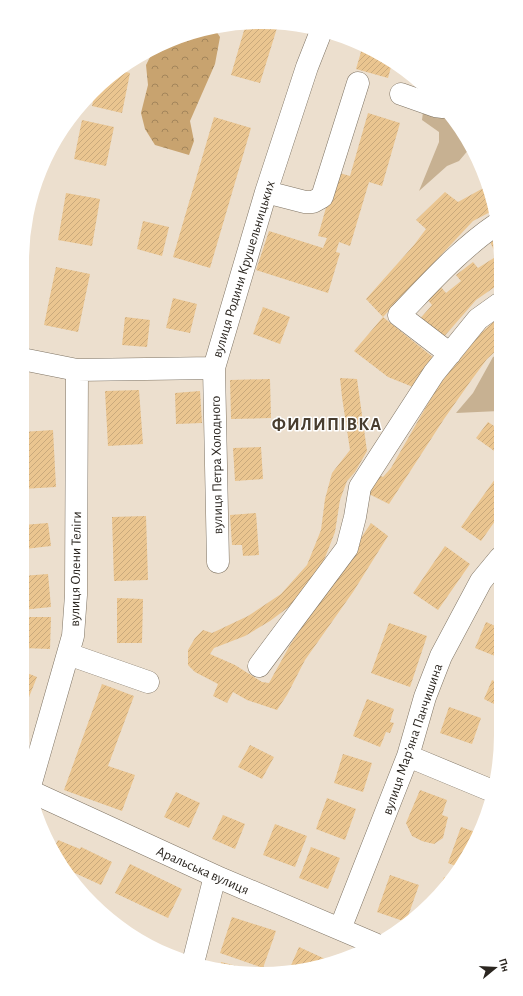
<svg xmlns="http://www.w3.org/2000/svg" width="523" height="996" viewBox="0 0 523 996" font-family="'Alegreya Sans',sans-serif">
<defs>
<pattern id="forest-crowns" width="20" height="18" patternUnits="userSpaceOnUse"><rect width="20" height="18" fill="#c8a36f"/><path d="M2 6a3 3 0 1 1 6 0M12 15a3 3 0 1 1 6 0" fill="none" stroke="#a3855b"/></pattern>
<pattern id="building-hatch" width="6" height="6" patternUnits="userSpaceOnUse"><rect width="6" height="6" fill="#eac590"/><path d="M-1 1l2-2M0 6l6-6M5 7l2-2" fill="none" stroke="#c9a97c"/></pattern>
</defs>
<rect width="100%" height="100%" fill="#ecdfce"/>
<path fill="#c7b192" d="M426 89 452 116 470 148 459 161 447 166 419 191 439 142V132L422 120Z
M499 354V411L456 413 473 393 493 357Z"/>
<path fill="url(#forest-crowns)" d="M216 31 220 37 215 64 190 121 194 141 189 155 155 145 145 129 141 113 148 85 146 65 152 53 185 35Z"/>
<path fill="url(#building-hatch)" d="M264 24 277 28 260 83 231 75 245 27Z
M363 45 368 47 396 66 395 69 391 67 388 78 356 69Z
M122 71 130 73 122 113 92 106 95 92 104 81Z
M368 113 400 123 382 186 369 182 350 246 339 242 336 252 340 253 328 293 256 270 269 231 323 248 327 238 318 236 336 172 350 176Z
M214 117 251 128 210 268 173 257Z
M82 120 114 127 106 166 74 159Z
M487 186 494 210 473 221 383 317 366 299 414 245 426 229 416 220 445 192 458 202Z
M66 193 100 199 92 246 58 240Z
M143 221 169 227 162 256 137 249Z
M499 233V284L476 300 441 340 418 321 432 305 426 298 439 285 446 293 461 281 456 275 473 262 478 268 497 256 488 238Z
M56 267 90 274 78 332 44 325Z
M173 298 197 304 190 333 166 328Z
M263 307 290 317 280 344 253 334Z
M125 317 150 320 147 347 122 345Z
M383 317 434 358 413 387 388 377 354 351Z
M499 317V348L487 359 470 382 444 419 389 504 365 492 376 474 383 477 391 468 438 386 481 333Z
M340 378 357 379 367 451 355 472 347 481 340 500 335 532 319 573 298 600 270 621 245 636 214 648 210 654 235 665 262 682 269 683 290 645 371 523 388 536 353 592 305 660 287 695 277 710 247 700 233 692 227 703 213 696 218 684 195 672 188 665V650L195 638 203 630 212 633 248 616 281 594 307 565 321 530 325 499 332 473 350 450 342 397Z
M270 379 271 418 231 419 230 380Z
M139 390 143 444 108 446 105 391Z
M200 391 202 423 176 424 175 393Z
M488 422 500 430V455L476 438Z
M53 430 56 487 22 489V432Z
M261 447 263 479 235 481 233 448Z
M500 472V514L481 541 461 527Z
M256 513 259 555 243 556 242 545H232L230 515Z
M146 516 148 580 114 581 112 517Z
M48 523 51 546 25 549 23 525Z
M445 546 470 564 438 610 413 593Z
M48 574 51 607 22 610V576Z
M117 598 143 599 142 643H117Z
M23 617H51L50 649 23 648Z
M486 622 500 628V658L475 648Z
M389 623 427 636 410 687 371 673Z
M22 671 37 677 27 702 22 700Z
M492 680 500 684V707L484 699Z
M102 684 134 696 108 766 135 775 122 811 64 790Z
M367 699 394 709 390 722 394 723 390 733 386 732 380 747 353 736Z
M449 707 481 718 472 744 440 733Z
M250 745 274 757 262 779 238 767Z
M343 754 372 763 363 792 334 783Z
M420 790 447 800 442 815 448 817 443 838 434 844 422 841 412 836 406 823Z
M176 792 200 803 189 828 164 817Z
M327 798 356 809 345 840 316 829Z
M223 815 245 824 235 849 212 839Z
M275 824 307 836 295 867 263 855Z
M461 827 478 833 476 841 458 867 448 863Z
M58 840 80 849 81 847 112 862 101 885 66 869 54 848Z
M311 847 340 858 328 889 299 878Z
M130 864 182 889 168 918 115 893Z
M390 875 419 885 406 922 377 912Z
M444 877 449 879 439 893H438Z
M232 917 276 931 263 968 220 953Z
M299 947 323 958 328 960 289 970Z
M221 962 249 969V971L220 968Z"/>
<g fill="none" stroke-linecap="round" stroke-linejoin="round">
<g stroke="#7f7464" stroke-width="23">
<path id="minor" d="M401 94 435 106 443 107
M266 192 305 202H313L322 197 358 83
M450 354 399 315C430 283 460 249 497 224
M22 359 77 370 214 368
M218 562 214 368 266 192 307 67 320 34
M68 654 148 682
M259 666 347 548 355 517 360 487 434 373 478 319 499 304
M408 756 490 790
M30 786 73 636 76 595 77 370
M32 792 215 876 375 944
M340 929 408 756 425 697 441 656 481 581 500 558
M193 963 215 876"/>
</g>
<use href="#minor" stroke="#fff" stroke-width="22"/>
</g>
<g text-anchor="middle" stroke-width="3" stroke-linejoin="round" paint-order="stroke">
<g font-size="14" fill="#2b2620" stroke="#fff">
<text transform="translate(243 269) rotate(-73)" y="5">вулиця Родини Крушельницьких</text>
<text transform="translate(216 465) rotate(-91)" y="5">вулиця Петра Холодного</text>
<text transform="translate(75 569) rotate(-89)" y="5">вулиця Олени Теліги</text>
<text transform="translate(412 739) rotate(-71)" y="5">вулиця Марʼяна Панчишина</text>
<text transform="translate(203 870) rotate(24)" y="5">Аральська вулиця</text>
</g>
<g font-size="18" font-weight="bold" letter-spacing="1" fill="#483d2f" stroke="#fff">
<text x="327" y="430">ФИЛИПІВКА</text>
</g>
</g>
<path d="M0 0H523V996H0ZM261 29H262A232 232 0 0 1 494 261V735A232 232 0 0 1 262 967H261A232 232 0 0 1 29 735V261A232 232 0 0 1 261 29Z" fill="#fff" fill-rule="evenodd"/>
<g transform="translate(495 968) rotate(72)" stroke="#ffffff" stroke-width="3" paint-order="stroke">
<path d="M0-3L7 15L0 10L-7 15Z" fill="#2b2620"/>
<text y="-6" font-size="11" font-weight="bold" text-anchor="middle" fill="#2b2620">Пн</text>
</g>
</svg>
